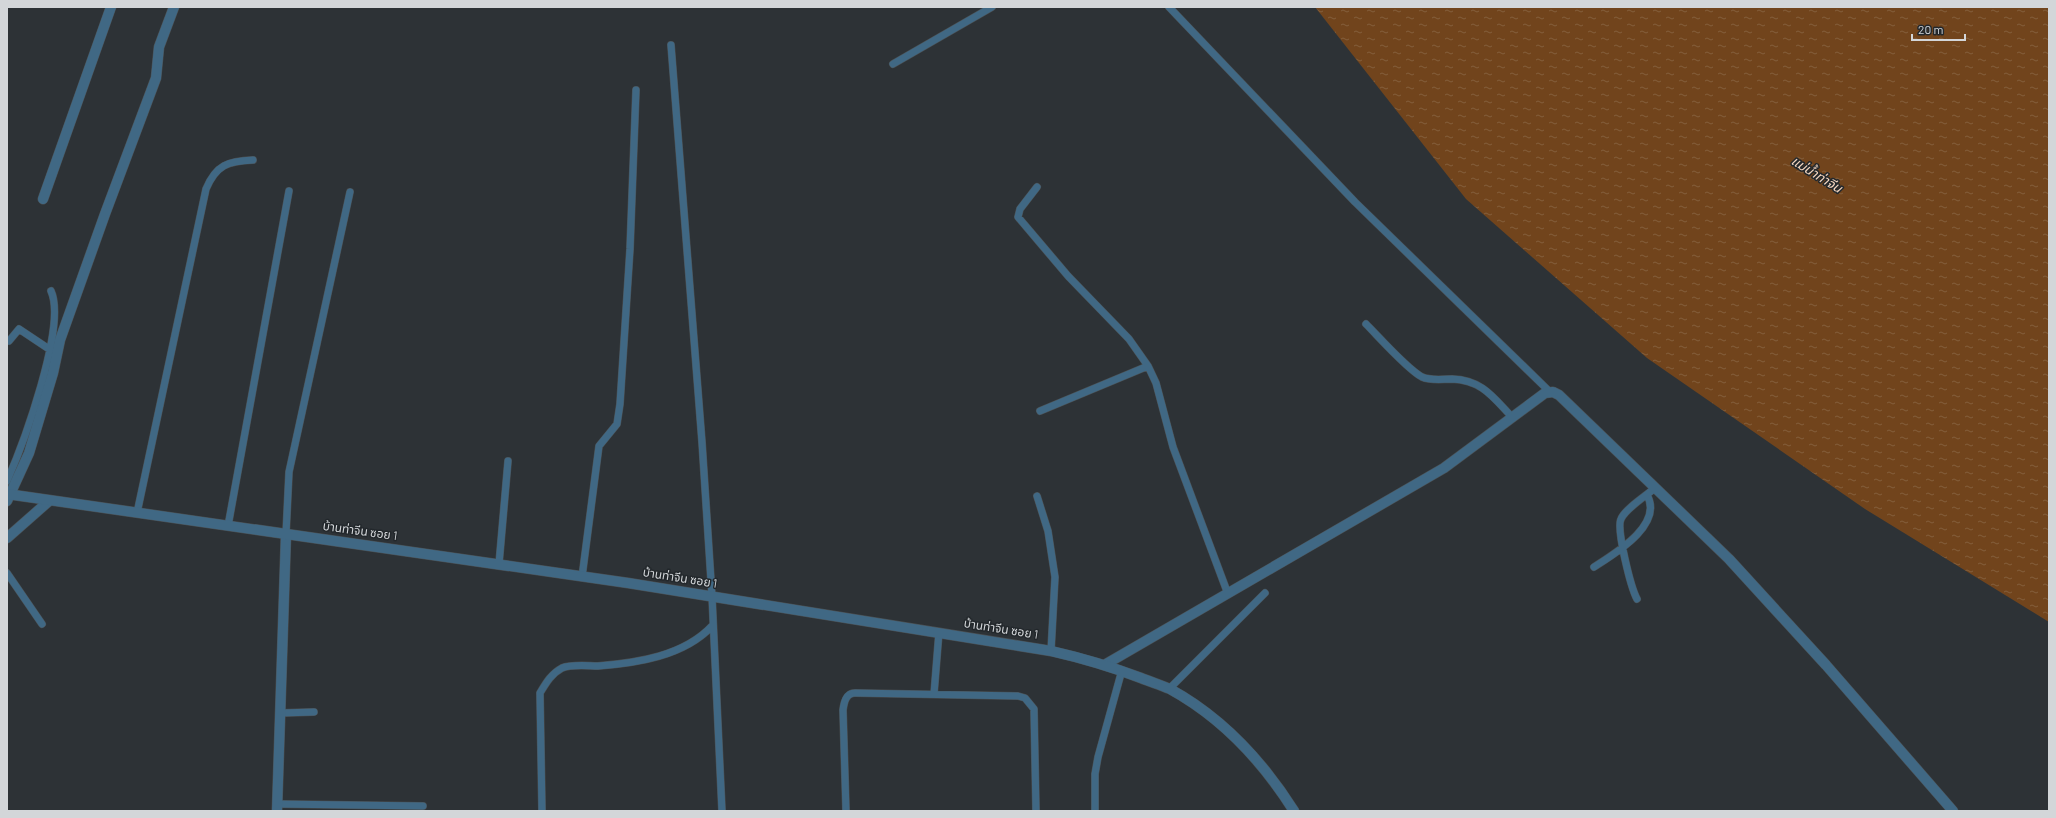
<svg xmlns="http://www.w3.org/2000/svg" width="2056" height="818" viewBox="0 0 2056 818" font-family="Barlow,'Noto Sans Thai',sans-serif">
<defs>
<pattern id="water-ripples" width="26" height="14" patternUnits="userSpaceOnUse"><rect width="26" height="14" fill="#71441c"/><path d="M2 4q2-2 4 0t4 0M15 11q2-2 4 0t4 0" fill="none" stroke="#845e3c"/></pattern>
</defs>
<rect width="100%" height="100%" fill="#2d3236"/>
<path fill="url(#water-ripples)" d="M1315 7H2049V622L1865 509 1647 358 1466 199Z"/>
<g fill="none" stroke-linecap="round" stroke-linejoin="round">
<g stroke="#4b5053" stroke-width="8">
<path id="service" d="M1169 7 1355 202 1550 392
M671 45 702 442 712 596 722 811
M893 64 992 7
M1037 187 1020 209 1018 217 1068 276 1129 339 1148 366 1156 383 1173 447 1228 594
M1366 324C1379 337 1407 369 1422 377 1431 381 1442 379 1452 379 1482 380 1493 397 1512 417
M9 341 19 329 49 349
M1040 411 1148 366
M7 481C23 445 67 326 51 291
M1037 496 1048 531 1055 577 1051 651
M137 513 206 189C216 165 228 161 253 160
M228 526 289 191
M286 534 289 472 350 192
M499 564 508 461
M1594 567C1614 554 1664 525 1647 495
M7 573 42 624
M582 577 599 446 617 424 620 404 630 249 636 90
M1637 599C1631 588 1616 529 1621 519 1625 509 1647 495 1655 488
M1169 689 1265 593
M934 694 939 632
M281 713 314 712
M277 804 423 806
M542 811 540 693C546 683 551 674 562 668 571 664 588 666 598 666 637 663 684 656 712 626
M846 811 843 710C844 702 846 693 855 693L1018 696 1025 698 1034 709 1036 811
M1095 811V774L1098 757 1122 670"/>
</g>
<g stroke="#4b5053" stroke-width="11">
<path id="minor" d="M43 199 111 7
M7 501 29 453 53 373 60 340 105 214 156 78 159 47 174 7
M7 538 49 501
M1106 664 1444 468 1545 393 1553 392 1559 395 1729 559 1826 665 1953 811
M277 811 286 534"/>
</g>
<g stroke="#4b5053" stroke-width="11">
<path id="tertiary" d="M7 494 628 583 1051 651C1082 658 1112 667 1141 678 1151 682 1161 685 1170 689 1221 717 1263 762 1294 811"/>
</g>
<use href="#service" stroke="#406884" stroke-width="7"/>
<use href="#minor" stroke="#406884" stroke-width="10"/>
<use href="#tertiary" stroke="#406884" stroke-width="10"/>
</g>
<g text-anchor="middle" stroke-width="3" stroke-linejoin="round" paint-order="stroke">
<g font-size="12" fill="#d3d6d9" stroke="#23282c">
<text transform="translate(360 531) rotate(8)" y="4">บ้านท่าจีน ซอย 1</text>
<text transform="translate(680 578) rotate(9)" y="4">บ้านท่าจีน ซอย 1</text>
<text transform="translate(1001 629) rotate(9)" y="4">บ้านท่าจีน ซอย 1</text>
</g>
<g font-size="13" font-style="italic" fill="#f5d7c0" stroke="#23282c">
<text transform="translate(1817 174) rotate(32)" y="5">แม่น้ำท่าจีน</text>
</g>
</g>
<rect width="2056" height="818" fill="none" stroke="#d3d6d9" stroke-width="16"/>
<path d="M1912 34v6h53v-6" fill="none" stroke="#d3d6d9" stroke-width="2"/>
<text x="1918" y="34" font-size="12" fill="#d3d6d9" stroke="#23282c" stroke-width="3" paint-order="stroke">20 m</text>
</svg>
